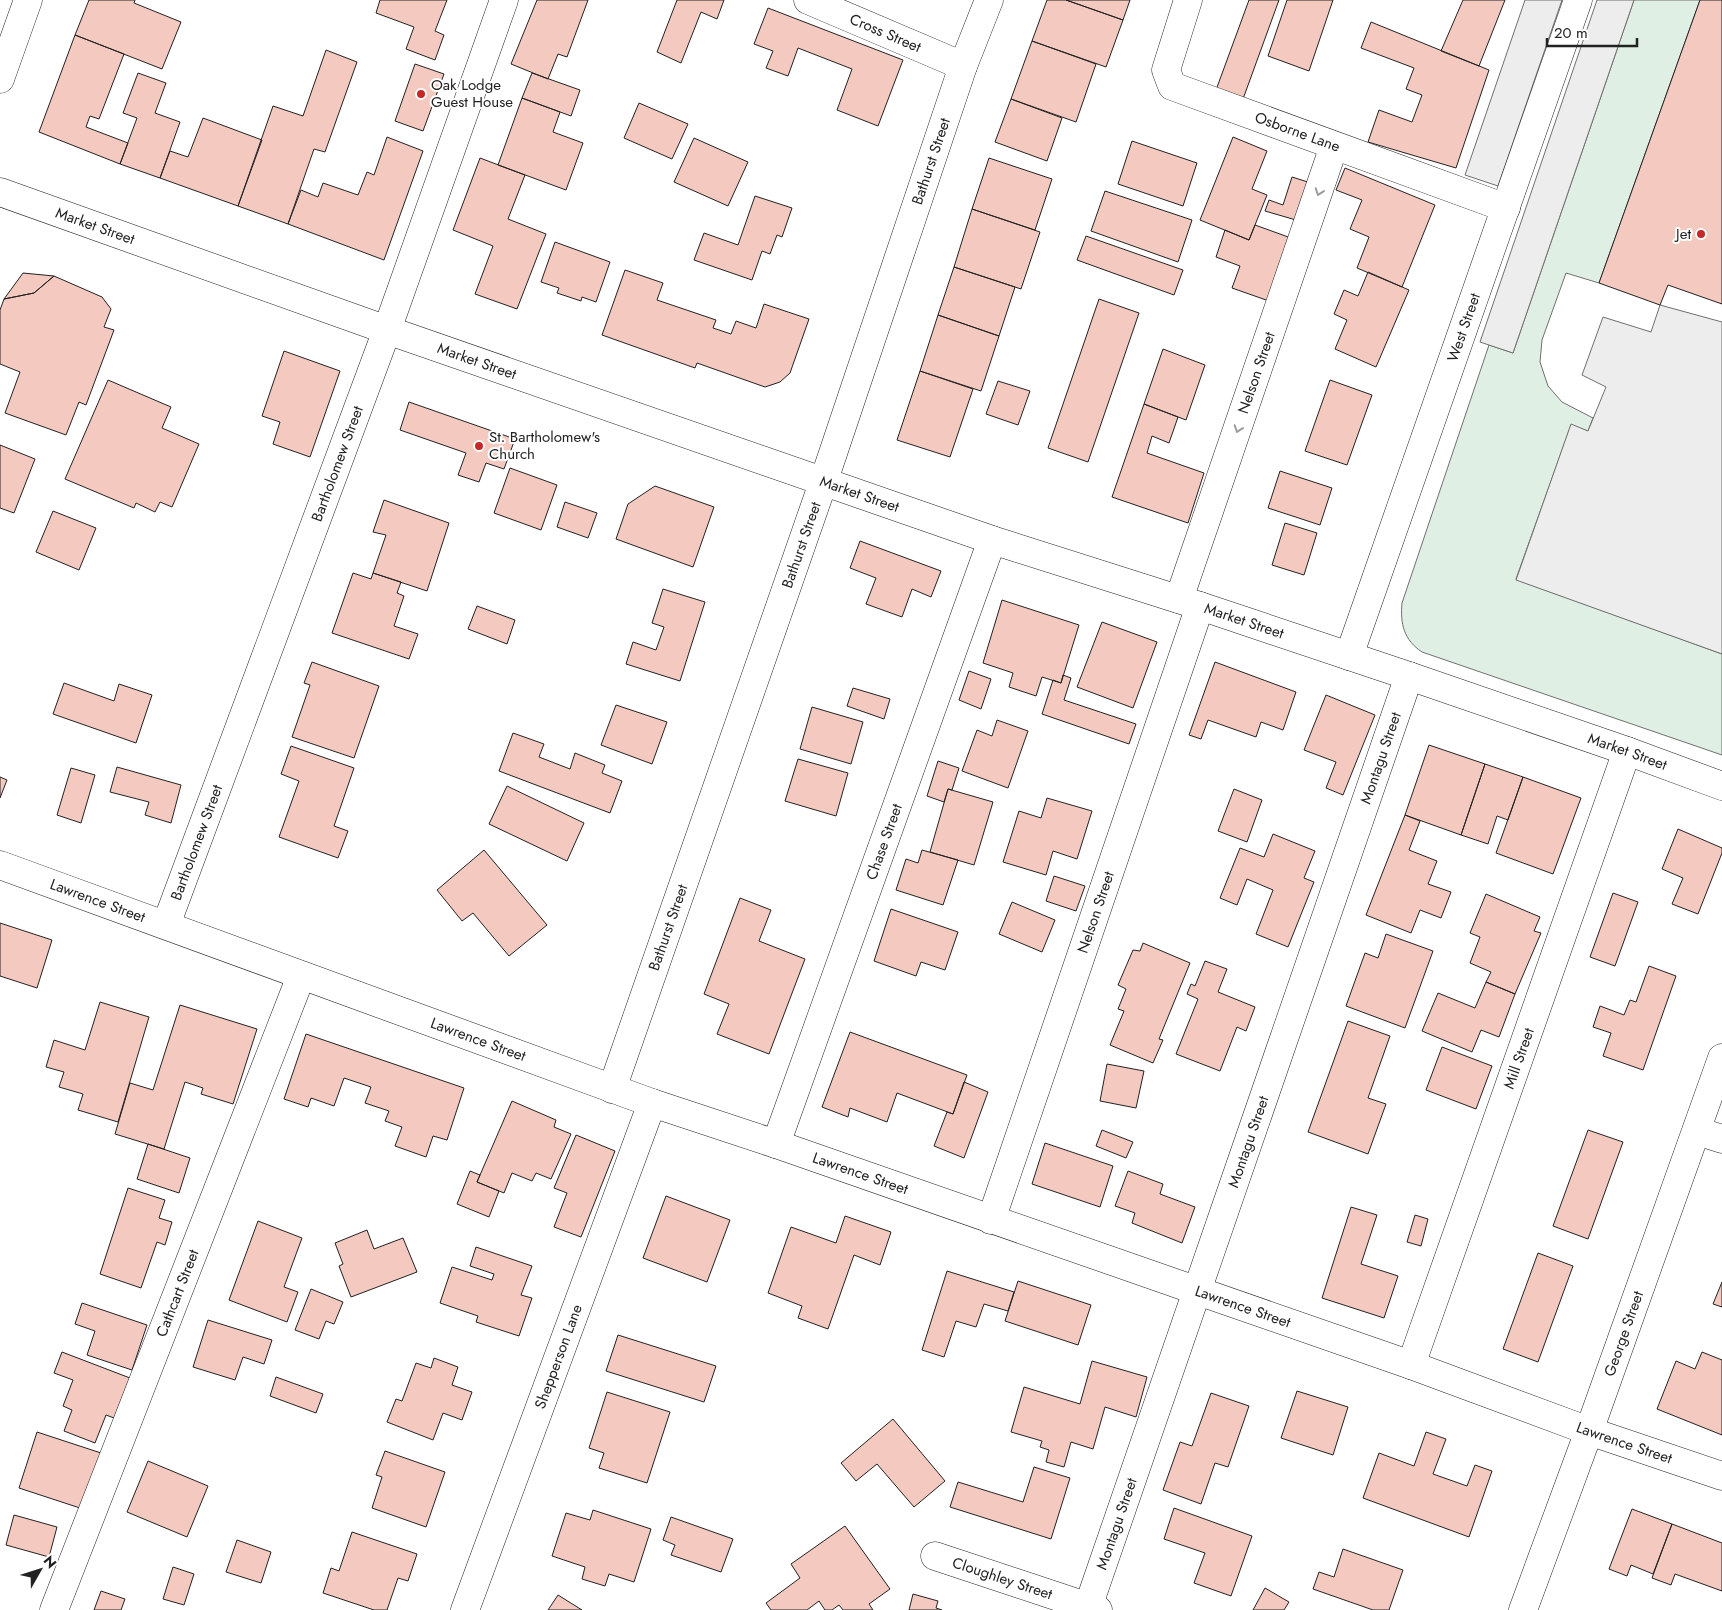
<svg xmlns="http://www.w3.org/2000/svg" width="1722" height="1610" viewBox="0 0 1722 1610" font-family="Jost,sans-serif">
<rect width="100%" height="100%" fill="#fff"/>
<path fill="#e0efe3" stroke="#6f6f6f" d="M1634 0H1700L1599 283 1566 273 1542 340 1540 362 1548 386 1562 402 1593 418 1588 431 1571 425 1516 579 1722 654V755L1422 652C1404 640 1400 624 1402 603L1489 345 1513 353Z"/>
<path fill="#ededed" stroke="#6f6f6f" d="M1525 0H1562L1498 186 1465 175Z
M1597 0H1634L1513 353 1480 342Z
M1660 305 1722 322V654L1516 580 1571 424 1588 431 1606 387 1582 375 1603 317 1651 332Z"/>
<path fill="#f3c9c0" stroke="#222" d="M89 0H135L134 3 181 22 162 69 75 35Z
M380 0H447L435 31 444 35 435 60 406 49 414 27 376 13Z
M537 0H588L567 57 558 54 548 79 511 64Z
M677 0H724L717 19 701 12 681 63 657 52Z
M1047 0H1066L1123 20 1106 67 1032 41Z
M1066 0H1130L1123 20Z
M1249 0H1279L1243 99 1216 90Z
M1287 0H1333L1309 71 1268 56Z
M1463 0H1505L1479 66 1441 51Z
M1700 0H1722V304L1668 285 1660 305 1599 283Z
M768 8 903 60 878 126 837 110 852 69 798 48 788 76 766 68 773 51 754 44Z
M1371 22 1489 70 1456 168 1368 142 1379 110 1412 122 1422 95 1406 89 1414 68 1361 48Z
M75 35 124 54 99 119 90 116 86 127 128 143 120 164 39 132Z
M1032 41 1096 64 1076 122 1011 99Z
M326 50 357 62 325 152 314 149 288 224 238 206 273 106 303 116Z
M415 64 444 74 423 131 395 121Z
M138 73 166 83 155 113 180 122 160 178 120 164 137 118 123 113Z
M532 73 580 90 571 116 522 98Z
M522 98 560 112 553 132 583 143 566 190 498 165Z
M1011 99 1062 118 1047 161 995 142Z
M639 103 688 124 672 159 624 138Z
M203 118 262 140 238 206 160 178 170 151 188 157Z
M387 137 423 151 384 260 288 224 301 190 318 197 323 183 358 195 367 172 374 175Z
M1233 137 1267 151 1252 189 1267 195 1249 240 1200 220Z
M694 138 748 162 728 206 674 182Z
M1132 141 1197 163 1183 206 1118 184Z
M480 158 525 175 508 219 546 234 517 309 475 294 493 246 453 230Z
M989 158 1052 179 1035 230 972 209Z
M1345 168 1435 205 1402 287 1357 268 1369 237 1350 229 1362 200 1336 190Z
M1292 177 1308 182 1296 220 1265 211 1269 200 1283 205Z
M1105 191 1192 220 1178 262 1091 231Z
M755 196 792 208 782 237 777 235 770 254 762 251 752 280 694 260 704 233 738 245Z
M972 209 1040 232 1021 289 954 267Z
M1255 225 1291 238 1269 301 1232 288 1240 266 1216 257 1225 230 1249 240Z
M1086 236 1183 270 1174 295 1077 260Z
M555 242 610 262 596 302 582 297 581 301 557 293 559 288 541 282Z
M954 267 1015 287 999 336 938 315Z
M625 270 663 283 657 300 716 320 713 328 731 334 736 321 756 328 764 304 809 319 790 373 780 382 765 387 697 363 695 368 602 335Z
M1368 272 1409 290 1376 367 1335 349 1347 320 1334 314 1344 290 1358 296Z
M23 273 54 276 34 293 4 299Z
M54 276 102 297 111 309 104 327 114 330 86 405 79 402 66 435 5 413 20 372 0 364V310L4 299 34 293Z
M1099 299 1139 313 1088 462 1048 448Z
M938 315 999 336 981 391 920 371Z
M1163 349 1205 365 1186 420 1144 404Z
M284 351 340 371 310 457 273 444 280 422 262 416Z
M920 371 973 389 950 457 897 440Z
M108 380 171 407 162 428 199 444 172 507 160 502 155 512 136 503 134 508 65 479Z
M1330 380 1372 395 1347 465 1305 451Z
M998 381 1030 391 1018 425 986 414Z
M409 402 515 439 504 469 486 463 479 482 458 475 466 453 400 430Z
M1144 404 1178 417 1169 443 1152 436 1147 453 1204 473 1188 523 1112 497Z
M0 445 35 459 14 513 0 508Z
M510 468 557 485 541 530 494 513Z
M1280 471 1332 488 1320 525 1268 508Z
M655 486 714 507 693 567 616 539 628 504Z
M384 500 449 523 427 591 373 573 386 535 373 532Z
M565 502 597 513 588 538 557 527Z
M53 511 96 528 79 570 36 552Z
M1285 523 1317 533 1304 575 1272 565Z
M860 541 941 571 931 597 912 589 902 617 866 604 876 578 850 568Z
M353 573 371 579 373 573 401 582 397 593 404 596 394 626 418 634 409 659 332 633Z
M663 589 705 602 680 681 626 664 633 642 656 650 664 627 652 623Z
M1002 600 1079 625 1061 683 1042 677 1036 696 1009 687 1013 673 983 663Z
M477 606 515 620 507 644 468 629Z
M1102 622 1157 642 1133 708 1077 687Z
M312 662 379 686 354 758 292 737 310 685 304 683Z
M1215 662 1296 692 1283 730 1261 722 1256 737 1208 720 1201 739 1189 735Z
M969 671 991 679 981 709 959 700Z
M1063 675 1071 678 1064 700 1136 724 1129 744 1042 714 1053 680 1061 683Z
M64 683 114 701 119 684 152 695 136 743 53 714Z
M853 688 890 699 884 719 847 706Z
M1326 695 1375 715 1343 795 1326 788 1336 762 1304 750Z
M616 705 667 722 652 764 601 745Z
M812 707 863 722 851 764 800 749Z
M997 720 1028 731 1008 788 962 771 977 730 992 736Z
M513 733 544 744 539 757 570 769 575 753 605 765 602 773 622 781 610 813 499 771Z
M1429 745 1485 764 1461 835 1405 815Z
M291 746 354 768 334 826 348 831 338 858 279 837 299 781 281 774Z
M798 759 848 773 836 816 785 801Z
M938 761 959 768 952 790 948 789 944 802 927 796Z
M1485 764 1523 777 1508 820 1497 816 1488 844 1461 835Z
M117 767 181 785 171 823 145 815 149 802 110 792Z
M71 768 95 775 81 823 57 815Z
M0 777 7 780 0 798Z
M1523 777 1581 798 1553 874 1496 853Z
M507 786 584 823 567 861 489 824Z
M948 789 993 802 974 865 930 852Z
M1234 789 1262 800 1247 842 1218 831Z
M1047 798 1092 811 1077 859 1053 851 1046 875 1003 862 1019 811 1041 818Z
M1405 815 1420 821 1409 850 1437 861 1428 884 1451 892 1441 918 1420 910 1411 933 1366 915Z
M1678 829 1722 848V853L1698 914 1672 904 1683 878 1662 869Z
M1273 834 1315 851 1304 878 1314 882 1288 947 1256 934 1273 890 1247 879 1237 905 1220 898 1240 848 1264 857Z
M484 850 547 925 509 956 473 913 462 921 437 890Z
M922 850 958 860 943 905 896 890 906 859 918 863Z
M1054 876 1085 886 1076 911 1046 901Z
M1613 893 1638 902 1615 966 1590 957Z
M1486 894 1540 917 1534 931 1541 933 1515 994 1486 982 1491 972 1470 963 1480 937 1470 933Z
M740 898 771 910 759 941 805 959 769 1054 717 1034 729 1004 704 994Z
M1012 902 1055 920 1042 952 999 934Z
M891 909 958 932 945 970 921 962 916 976 874 961Z
M0 923 52 940 37 988 0 976Z
M1386 934 1433 951 1405 1028 1346 1006 1365 953 1378 958Z
M1143 943 1190 963 1159 1039 1163 1040 1153 1063 1110 1045 1124 1011 1118 1009 1126 989 1118 985 1133 950 1140 951Z
M1205 961 1227 969 1218 992 1255 1007 1246 1031 1237 1027 1220 1071 1176 1054 1198 999 1187 994 1191 984 1195 986Z
M1649 966 1676 976 1643 1070 1603 1056 1611 1033 1593 1027 1600 1006 1624 1015 1630 1000 1636 1002Z
M1486 982 1515 994 1499 1037 1481 1030 1472 1052 1422 1031 1438 993 1475 1008Z
M100 1002 149 1017 118 1122 78 1110 83 1094 59 1087 64 1072 46 1067 54 1040 85 1050Z
M180 1005 257 1029 233 1104 201 1094 203 1088 185 1082 164 1149 115 1134 130 1083 153 1090Z
M1348 1021 1390 1036 1368 1098 1386 1104 1368 1154 1308 1132Z
M850 1032 967 1075 953 1114 897 1093 887 1122 850 1108 848 1117 822 1107Z
M306 1034 464 1088 447 1140 433 1136 426 1157 395 1146 402 1127 385 1121 389 1111 365 1103 371 1087 344 1078 334 1106 311 1098 308 1107 284 1099Z
M1442 1047 1492 1066 1476 1109 1426 1090Z
M1107 1064 1144 1071 1136 1108 1100 1101Z
M964 1082 988 1092 964 1158 934 1146 947 1112 953 1114Z
M512 1101 556 1120 554 1127 571 1134 551 1179 536 1173 532 1181 512 1173 504 1193 477 1182Z
M1102 1130 1133 1142 1126 1158 1096 1146Z
M1588 1130 1623 1142 1588 1239 1553 1226Z
M576 1135 615 1151 581 1237 554 1227 567 1193 554 1188Z
M1045 1143 1113 1166 1100 1207 1032 1184Z
M148 1144 190 1158 179 1193 137 1179Z
M470 1171 480 1175 477 1182 499 1191 489 1217 457 1204Z
M1128 1171 1163 1184 1160 1194 1195 1207 1182 1243 1132 1223 1135 1213 1115 1206Z
M128 1188 165 1200 159 1218 172 1222 165 1245 157 1242 141 1288 100 1274Z
M666 1196 730 1220 707 1282 643 1258Z
M1351 1207 1377 1215 1361 1264 1398 1276 1384 1318 1322 1298Z
M1415 1215 1428 1219 1421 1246 1407 1242Z
M845 1216 891 1232 880 1265 854 1255 828 1329 798 1318 802 1306 768 1293 791 1227 836 1243Z
M258 1221 302 1238 284 1287 298 1292 287 1322 229 1300Z
M367 1230 374 1249 403 1238 417 1272 351 1297 339 1266 343 1264 335 1243Z
M476 1247 532 1266 521 1295 532 1298 519 1336 476 1322 478 1316 440 1303 452 1267 492 1280 494 1274 470 1266Z
M1538 1253 1573 1266 1538 1362 1503 1349Z
M947 1271 1014 1292 1008 1311 984 1304 976 1327 956 1321 944 1357 922 1350Z
M1018 1281 1091 1305 1078 1345 1005 1321Z
M1722 1282V1307L1713 1304Z
M311 1289 343 1302 334 1324 326 1321 319 1339 295 1330Z
M82 1303 147 1325 132 1370 87 1355 95 1331 75 1324Z
M208 1320 272 1340 264 1364 243 1357 235 1380 193 1367Z
M618 1335 716 1366 704 1402 606 1371Z
M62 1352 130 1378 114 1418 106 1415 95 1443 64 1431 72 1410 63 1406 73 1380 54 1373Z
M1702 1352 1722 1360V1435L1657 1409 1676 1361 1695 1369Z
M434 1358 458 1367 452 1385 472 1392 462 1420 443 1413 433 1440 387 1422 396 1399 402 1401 416 1363 431 1368Z
M1092 1361 1147 1377 1136 1417 1105 1407 1093 1449 1071 1442 1064 1467 1046 1462 1049 1450 1040 1447 1042 1441 1011 1432 1024 1387 1080 1404Z
M276 1377 323 1394 316 1413 270 1396Z
M1297 1391 1348 1407 1333 1455 1281 1438Z
M607 1392 670 1412 647 1483 599 1468 604 1453 589 1448Z
M1211 1393 1249 1406 1228 1467 1215 1463 1201 1504 1163 1490 1180 1442 1192 1446Z
M893 1419 945 1481 914 1507 877 1464 856 1481 841 1463Z
M37 1432 101 1453 83 1509 19 1488Z
M1426 1432 1446 1439 1433 1474 1467 1486 1475 1465 1492 1471 1469 1537 1363 1498 1379 1453 1414 1466Z
M385 1451 445 1472 426 1527 372 1508 382 1477 376 1475Z
M148 1461 208 1486 187 1537 127 1512Z
M1034 1467 1070 1478 1051 1539 950 1507 958 1482 1023 1502Z
M1174 1508 1252 1536 1231 1596 1194 1583 1205 1553 1164 1539Z
M1632 1509 1672 1524 1653 1574 1631 1565 1627 1576 1609 1569Z
M593 1510 651 1529 634 1582 609 1574 605 1586 582 1579 585 1567 552 1556 566 1513 590 1520Z
M14 1515 57 1527 49 1557 6 1545Z
M671 1517 733 1539 721 1572 671 1555 675 1545 663 1540Z
M1672 1524 1722 1543V1591L1675 1574 1671 1585 1652 1578Z
M845 1526 890 1589 869 1604 873 1610H843L839 1605 832 1610H825L819 1601 807 1610H771L766 1603 800 1578 791 1564Z
M352 1532 417 1554 408 1581 398 1578 387 1610H374L323 1593 331 1568 339 1571Z
M237 1540 271 1552 261 1583 226 1572Z
M1343 1549 1403 1570 1389 1610H1373L1313 1589 1319 1572 1334 1577Z
M173 1567 194 1574 184 1605 163 1599Z
M1265 1588 1289 1602 1284 1610H1253Z
M101 1591 125 1599 121 1610H94Z
M913 1594 938 1601 936 1608 942 1610H909Z
M558 1595 582 1610H548Z"/>
<g fill="none" stroke-linecap="round" stroke-linejoin="round">
<g stroke="#222" stroke-width="29">
<g id="street">
<path id="s1" d="M808 0 963 66"/>
<path id="s2" d="M1188 0 1166 70 1172 86 1506 208"/>
<path id="s3" d="M0 192 387 330 992 540 1200 606 1409 676 1627 751 1722 786"/>
<path id="s4" d="M1179 599 1334 146"/>
<path id="s5" d="M1349 656 1578 0"/>
<path id="s6" d="M0 865 652 1103 776 1144 1198 1291 1411 1365 1589 1431 1722 1476"/>
<path id="s7" d="M166 925 387 330 504 0"/>
<path id="s8" d="M612 1089 824 480 963 66 989 0"/>
<path d="M1697 1131 1722 1139"/>
<path id="s9" d="M776 1144 992 540"/>
<path id="s10" d="M991 1220 1200 606"/>
<path id="s11" d="M1411 1365 1627 751"/>
<path id="s12" d="M935 1556 1098 1610"/>
<path id="s13" d="M1088 1607 1409 676"/>
<path id="s14" d="M54 1610 301 976"/>
<path id="s15" d="M465 1610 652 1103"/>
</g>
</g>
<g stroke="#222" stroke-width="29">
<g id="secondary">
<path d="M0 79 28 0"/>
<path id="s16" d="M1523 1610 1589 1431 1722 1058"/>
</g>
</g>
<use href="#street" stroke="#fff" stroke-width="28"/>
<use href="#secondary" stroke="#fff" stroke-width="28"/>
</g>
<defs><path id="oneway-chevron" d="M-2-3.5L2.5 0L-2 3.5" fill="none" stroke-width="1.6" stroke-linecap="round" stroke-linejoin="round" transform="scale(1.25)"/></defs>
<g stroke="#9c9c9c">
<use href="#oneway-chevron" transform="translate(1319 192) rotate(109)"/>
<use href="#oneway-chevron" transform="translate(1238 429) rotate(109)"/>
</g>
<g fill="#c62828" stroke="#fff" stroke-width="2">
<circle cx="421" cy="94" r="5"/>
<circle cx="1701" cy="234" r="5"/>
<circle cx="479" cy="446" r="5"/>
</g>
<g text-anchor="middle" stroke-width="4" stroke-linejoin="round" paint-order="stroke">
<g font-size="15" fill="#222" stroke="#fff">
<text dy="5" stroke="none"><textPath href="#s1" startOffset="84">Cross Street</textPath></text>
<text dy="5" stroke="none"><textPath href="#s2" startOffset="224">Osborne Lane</textPath></text>
<text dy="5" stroke="none"><textPath href="#s8" startOffset="981">Bathurst Street</textPath></text>
<text dy="5" stroke="none"><textPath href="#s3" startOffset="101">Market Street</textPath></text>
<text dy="5" stroke="none"><textPath href="#s5" startOffset="348">West Street</textPath></text>
<text dy="5" stroke="none"><textPath href="#s3" startOffset="506">Market Street</textPath></text>
<text dy="5" stroke="none"><textPath href="#s4" startOffset="239">Nelson Street</textPath></text>
<text dy="5" stroke="none"><textPath href="#s7" startOffset="492">Bartholomew Street</textPath></text>
<text dy="5" stroke="none"><textPath href="#s3" startOffset="911">Market Street</textPath></text>
<text dy="5" stroke="none"><textPath href="#s8" startOffset="576">Bathurst Street</textPath></text>
<text dy="5" stroke="none"><textPath href="#s3" startOffset="1316">Market Street</textPath></text>
<text dy="5" stroke="none"><textPath href="#s3" startOffset="1721">Market Street</textPath></text>
<text dy="5" stroke="none"><textPath href="#s13" startOffset="898">Montagu Street</textPath></text>
<text dy="5" stroke="none"><textPath href="#s9" startOffset="321">Chase Street</textPath></text>
<text dy="5" stroke="none"><textPath href="#s7" startOffset="88">Bartholomew Street</textPath></text>
<text dy="5" stroke="none"><textPath href="#s6" startOffset="104">Lawrence Street</textPath></text>
<text dy="5" stroke="none"><textPath href="#s10" startOffset="325">Nelson Street</textPath></text>
<text dy="5" stroke="none"><textPath href="#s8" startOffset="171">Bathurst Street</textPath></text>
<text dy="5" stroke="none"><textPath href="#s6" startOffset="509">Lawrence Street</textPath></text>
<text dy="5" stroke="none"><textPath href="#s11" startOffset="325">Mill Street</textPath></text>
<text dy="5" stroke="none"><textPath href="#s13" startOffset="492">Montagu Street</textPath></text>
<text dy="5" stroke="none"><textPath href="#s6" startOffset="914">Lawrence Street</textPath></text>
<text dy="5" stroke="none"><textPath href="#s14" startOffset="340">Cathcart Street</textPath></text>
<text dy="5" stroke="none"><textPath href="#s6" startOffset="1319">Lawrence Street</textPath></text>
<text dy="5" stroke="none"><textPath href="#s16" startOffset="294">George Street</textPath></text>
<text dy="5" stroke="none"><textPath href="#s15" startOffset="270">Shepperson Lane</textPath></text>
<text dy="5" stroke="none"><textPath href="#s6" startOffset="1724">Lawrence Street</textPath></text>
<text dy="5" stroke="none"><textPath href="#s13" startOffset="88">Montagu Street</textPath></text>
<text dy="5" stroke="none"><textPath href="#s12" startOffset="71">Cloughley Street</textPath></text>
</g>
<g font-size="15" fill="#222" stroke="#fff" text-anchor="start">
<text x="431" y="90">Oak Lodge<tspan x="431" dy="17">Guest House</tspan></text>
<text x="1691" y="239" text-anchor="end">Jet</text>
<text x="489" y="442">St. Bartholomew's<tspan x="489" dy="17">Church</tspan></text>
</g>
</g>
<g transform="translate(40 1570) rotate(51)" stroke="#ffffff" stroke-width="4" paint-order="stroke">
<path d="M0-4L9 19L0 12L-9 19Z" fill="#222222"/>
<text y="-8" font-size="14" font-weight="bold" text-anchor="middle" fill="#222222">N</text>
</g>
<path d="M1547 38v8h90v-8" fill="none" stroke="#222222" stroke-width="2.5"/>
<text x="1554" y="38" font-size="15" fill="#222222" stroke="#ffffff" stroke-width="4" paint-order="stroke">20 m</text>
</svg>
